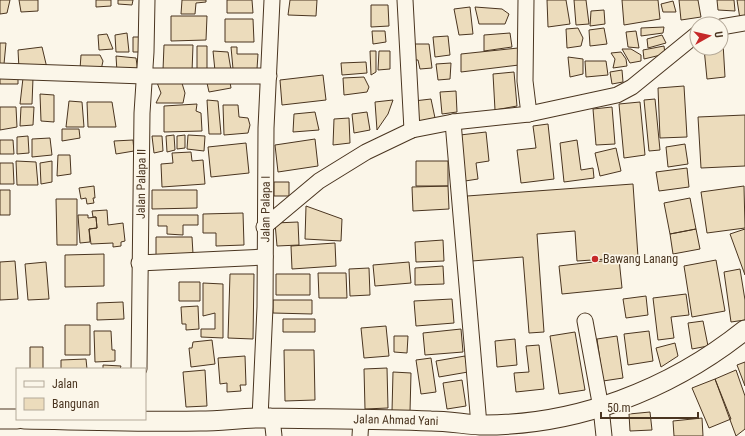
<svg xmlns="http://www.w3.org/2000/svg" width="745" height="436" viewBox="0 0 745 436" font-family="'Roboto Condensed',sans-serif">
<rect width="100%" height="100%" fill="#fbf6e9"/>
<path fill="#ecdcbc" stroke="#4a3520" d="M0 0H10L7 13 0 14Z
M19 0H38V11L21 12Z
M96 0H111V6L96 7Z
M118 0H133L132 5 118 4Z
M182 0H206V2L196 3 195 14H181Z
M227 0H252L253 13H227Z
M290 0H317L316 16 288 15Z
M547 0H566L570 24 548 27Z
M574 0H586L589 24 576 25Z
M622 0H658L660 19 624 25Z
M679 0H698L701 17 681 20Z
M717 0H734L735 11 718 10Z
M737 0H745V18L740 19Z
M673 1 676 12H663L661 4Z
M371 5H388L389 26 371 27Z
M470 7 473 34 459 35 454 9Z
M475 7 502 9 509 14 505 24H479Z
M604 10 605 24 590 26 591 11Z
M171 16H207L206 40 171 41Z
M225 19H253L254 42H225Z
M664 27 663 33 641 36V28Z
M578 28 583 38 581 46 567 48 566 29Z
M604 28 607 44 590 46 589 30Z
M372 31H385L386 42 373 44Z
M636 31 639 48 628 47 626 32Z
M127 33 129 52H116L115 35Z
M510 33 512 47 484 51V35Z
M107 34 113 49 99 50 98 35Z
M662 35 666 43 648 48 647 39Z
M448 36 450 55 435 57 433 37Z
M133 37H142L141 52H133Z
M0 43H6L4 64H0Z
M721 43H723L725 77 707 79 704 48H721Z
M411 44H429L432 68 420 69 418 60H411Z
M164 45H193L192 72 163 70Z
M197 46H207V70L197 69Z
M664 46 665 54 644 59 643 50Z
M42 47 47 68 19 69 18 50Z
M231 47H237V54H258L257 69H233Z
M518 48 519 65 461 72V54Z
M622 49H631L641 55V61L630 63Z
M213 51 228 52 231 70 215 71Z
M370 51H376V72L371 75Z
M379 51H390V69L378 70Z
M621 52 626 59 627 66 613 68 615 59 611 53Z
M81 55H100L103 61 101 70 80 69Z
M116 56 136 58 138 72H117Z
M568 57 583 59V74L570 77Z
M585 61H606L608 75 586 77Z
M366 62 367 73 342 75 341 63Z
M451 63 450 79 438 80 436 64Z
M622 70 623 82 612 84 610 72Z
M514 72 517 106 495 110 493 74Z
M323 75 326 100 282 105 280 80Z
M0 76H18V84H0Z
M364 77 369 87 367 92 344 95 343 78Z
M23 78H33L32 104H20Z
M156 80H181L185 93 183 103H156L161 93Z
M230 82 231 88 209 92 207 83Z
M684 86 687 137 660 138 658 88Z
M456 91 457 112 442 114 440 92Z
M40 94 54 95V122L41 121Z
M431 99 435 118 416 122 414 101Z
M655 99 660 150 649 151 644 100Z
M207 100 218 101 221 134H209Z
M393 100 388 114 377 130 375 102Z
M69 101 82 102 84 127H66Z
M87 102H112L116 127H88Z
M640 102 645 155 624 158 619 104Z
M197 104 196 111 201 113 202 131 164 132V106Z
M223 105H238L239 117 248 118 250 125 248 133 224 135Z
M0 107H16L17 127 0 130Z
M21 107H34L33 125 20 126Z
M612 107 615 144 596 145 593 109Z
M315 112 319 130 293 132 294 114Z
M367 112 370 130 354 133 352 114Z
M745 115V166L701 168 698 117Z
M349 118 350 143 333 145 334 119Z
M548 124 554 179 521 183 517 150 536 148 533 126Z
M62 129H79L80 138 62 141Z
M486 132 489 161 476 163 478 179 465 181 460 135Z
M174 135 175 150 167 152 166 136Z
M185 135V148L177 149V136Z
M188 135 205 136 204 151 187 149Z
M28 136 29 153 17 154V137Z
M152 136H162L163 151 154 153Z
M50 138 52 155 32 157V139Z
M315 139 318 166 278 172 275 145Z
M0 140H13L14 154H0Z
M133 140 134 151 116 154 114 141Z
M577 140 581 170 593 168 594 178 564 182 560 143Z
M246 143 249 173 211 177 208 147Z
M685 144 688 164 668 167 666 147Z
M616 148 621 171 600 176 595 153Z
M191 152 192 161 203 160 205 184 162 187 161 164 173 163 172 153Z
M58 155H70L71 174 57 176Z
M16 161 36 162 38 185H17Z
M52 161V182L41 184 40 163Z
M416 161H448V186H416Z
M0 163H13L14 184H0Z
M687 168 689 187 659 191 656 172Z
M274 182H289V196H274Z
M633 184 638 257 577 261 575 231 537 234 544 332 529 333 523 257 472 261 467 196Z
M94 186 95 198H93L94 203 87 204 86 198 81 199 79 188Z
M448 186 449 209 413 211 412 187Z
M744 186 745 228 707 233 701 192Z
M0 190H10V215H0Z
M152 190H197V208L152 209Z
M690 198 696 229 670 234 664 203Z
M56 199H77V245H57Z
M306 206 342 219 341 241 305 239Z
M107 210 108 225 123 223 125 241 121 242V246L113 247V243L91 244 89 229 97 228 96 217H93L92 211Z
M243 213 244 245 216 246V233H203V214Z
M78 215H88V218L96 217 97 228 89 229 90 242 80 243Z
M158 215H198V225H183V235L167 234V226H158Z
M298 222 299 245 277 246 275 223Z
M696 229 700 249 673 254 670 234Z
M745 229V275L730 234Z
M156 237H192L193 254 156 258Z
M443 240 444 261 416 262 415 242Z
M335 243 336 266 292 269 291 246Z
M104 254V286L65 287V255Z
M619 259 622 288 562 294 559 266Z
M716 260 725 311 692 317 684 266Z
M15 261 18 299 0 300V262Z
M46 262 49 299 28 300 25 264Z
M409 262 411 283 375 286 373 265Z
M443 266 444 284 415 285V268Z
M369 268 370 295 350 296 349 269Z
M740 269 745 300V320L731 322 724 272Z
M318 273H346L347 298H319Z
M230 274H254L253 339 228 338Z
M276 274H310V295H276Z
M179 282H200V301H179Z
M203 283 223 284V338L201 337V329H215V313L203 316Z
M686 294 689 315 671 317 674 338 658 340 653 298Z
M646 296 648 315 626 318 623 299Z
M452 299 454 323 416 326 414 301Z
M273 300H312V314L273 313Z
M123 302 124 319 97 320V303Z
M198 306 199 329 186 330V324H182L181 307Z
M283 319H315V332H283Z
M703 321 708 346 692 349 688 323Z
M65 325H90V355H65Z
M386 326 389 356 364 358 361 328Z
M461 329 463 352 425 355 423 333Z
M94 331H111L112 350H115V361L95 362Z
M649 331 653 361 628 365 624 334Z
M575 332 585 390 559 394 550 336Z
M394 336H408L407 353 394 352Z
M617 336 623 378 603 381 597 339Z
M515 339 517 365 497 367 495 341Z
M212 340 215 364 191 367 189 348H192L193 342Z
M675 343 678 356 661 367 656 348Z
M539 345 544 389 516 392 514 373 529 372 526 346Z
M30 347H43V369H30Z
M284 350H314L315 400 285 401Z
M245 356 246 385H240L241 391 227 392V383L220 384 218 358Z
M465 356 468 372 439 377 436 361Z
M431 358 436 392 421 394 416 360Z
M86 359 87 369H61V360Z
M745 362V386L737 365Z
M103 365 121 366 120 369H103Z
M387 368 388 408 365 409 364 369Z
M205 370 207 406 186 407 183 372Z
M736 370 745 396V429L736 436 715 379Z
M393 372 411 373 410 412 392 411Z
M715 379 731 419 709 428 692 388Z
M462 380 466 406 447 409 443 383Z
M650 412 652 430 630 431 629 414Z
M702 418 703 436H674L673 421Z"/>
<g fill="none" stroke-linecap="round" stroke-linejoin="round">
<g stroke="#4a3520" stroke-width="17">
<g id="minor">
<path d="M405 0 412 130"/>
<path d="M721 27 745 23"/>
<path d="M0 71 144 76H269"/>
<path d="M529 114 617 95 632 87 697 34"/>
<path d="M453 122 479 425"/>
<path d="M264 227 319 181 366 152 412 130 453 122 529 114 525 81 526 0"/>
<path d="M139 263 265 257"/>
<path d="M585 321 601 408 604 436"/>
<path id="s1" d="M139 369 142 113 146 52 147 0"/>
<path id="s2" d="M260 418 265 307 266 128 272 0"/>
<path d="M272 418 274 436"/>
<path d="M360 436 361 420"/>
</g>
</g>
<g stroke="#4a3520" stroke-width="21">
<g id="major">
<path d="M0 419H17"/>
<path id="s3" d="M24 419C83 420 141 422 200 421 224 421 247 417 271 418 324 419 378 419 431 421 447 421 464 424 480 425 576 426 670 390 745 330"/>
</g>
</g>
<use href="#minor" stroke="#fbf6e9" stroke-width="15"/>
<use href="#major" stroke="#fbf6e9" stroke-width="19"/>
</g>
<circle fill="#c62828" stroke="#fbf6e9" stroke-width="1.5" cx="595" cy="259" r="4"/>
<g text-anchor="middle" stroke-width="3" stroke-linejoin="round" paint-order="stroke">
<g font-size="12" fill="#4a3520" stroke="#fbf6e9">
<text dy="4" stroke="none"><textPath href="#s1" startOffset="185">Jalan Palapa II</textPath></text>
<text dy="4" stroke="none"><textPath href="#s2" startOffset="209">Jalan Palapa I</textPath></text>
<text dy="4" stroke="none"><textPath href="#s3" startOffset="372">Jalan Ahmad Yani</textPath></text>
</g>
<g font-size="12" fill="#4a3520" stroke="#fbf6e9" text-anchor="start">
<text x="603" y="263">Bawang Lanang</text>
</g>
</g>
<rect x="16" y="368" width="130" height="52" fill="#fbf6e9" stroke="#b4a999"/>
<rect x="24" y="381" width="20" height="6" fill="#fbf6e9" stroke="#b4a999"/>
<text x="52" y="388" font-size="12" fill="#4a3520">Jalan</text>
<rect x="24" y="398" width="20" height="12" fill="#ecdcbc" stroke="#b4a999"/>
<text x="52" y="408" font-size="12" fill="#4a3520">Bangunan</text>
<g transform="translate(709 36) rotate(82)"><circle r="19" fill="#fbf6e9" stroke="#b4a999"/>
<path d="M0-3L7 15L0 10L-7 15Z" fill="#c62828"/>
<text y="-6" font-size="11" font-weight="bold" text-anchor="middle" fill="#4a3520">U</text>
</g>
<path d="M601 412v6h97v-6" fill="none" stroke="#4a3520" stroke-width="2"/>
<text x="607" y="412" font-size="12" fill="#4a3520" stroke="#fbf6e9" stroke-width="3" paint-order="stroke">50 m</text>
</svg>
